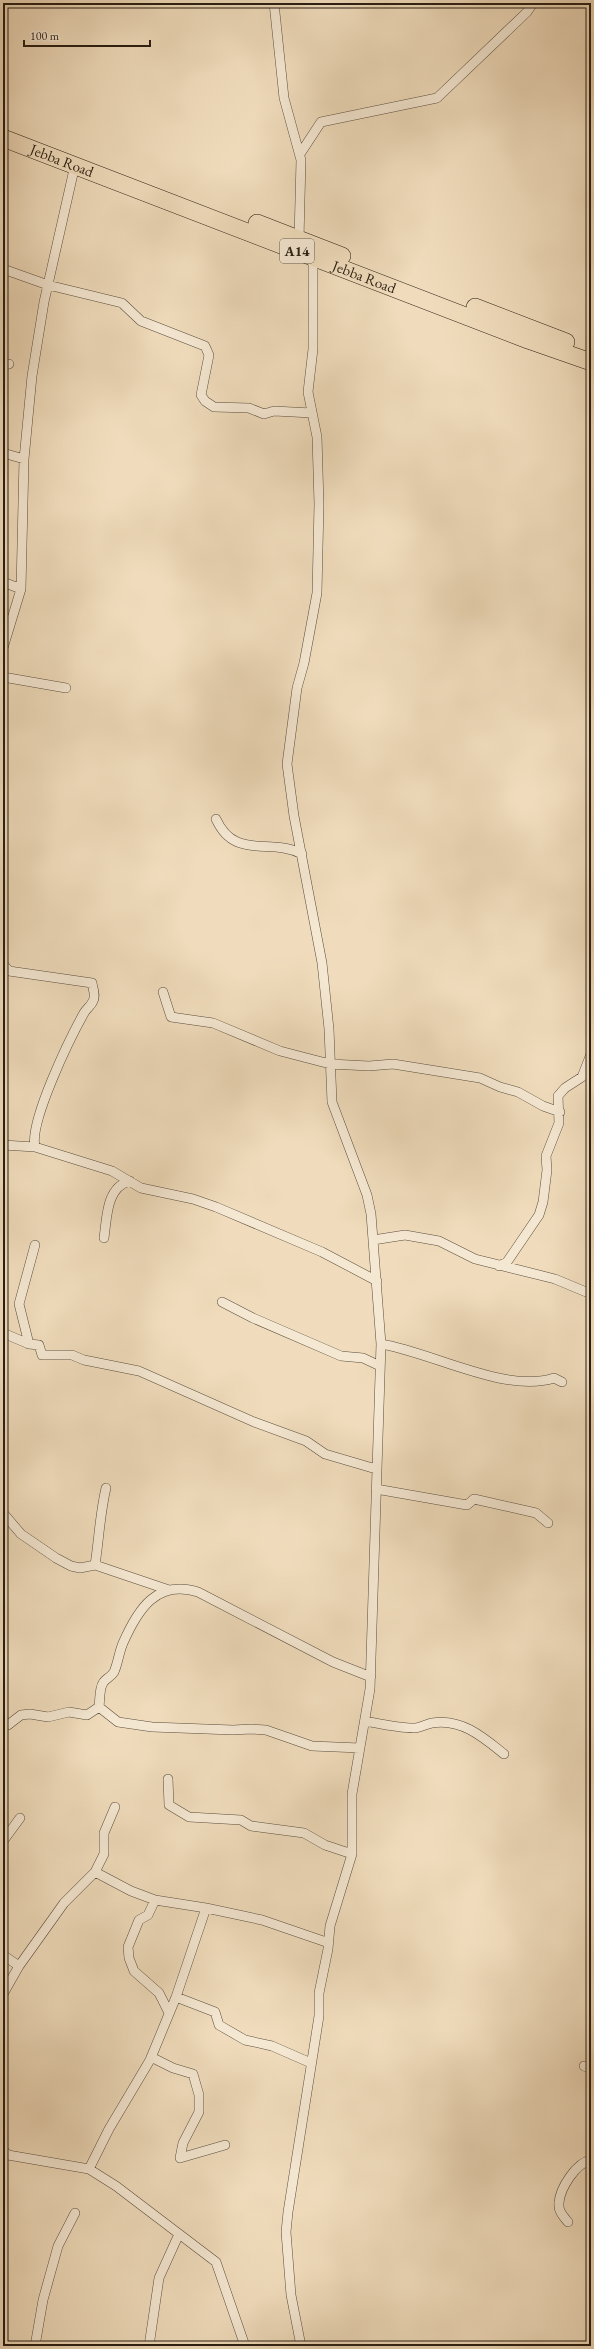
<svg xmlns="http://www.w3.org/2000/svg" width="594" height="2349" viewBox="0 0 594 2349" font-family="'EB Garamond',serif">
<rect width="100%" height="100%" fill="#f0dcbc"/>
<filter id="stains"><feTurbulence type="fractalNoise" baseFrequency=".005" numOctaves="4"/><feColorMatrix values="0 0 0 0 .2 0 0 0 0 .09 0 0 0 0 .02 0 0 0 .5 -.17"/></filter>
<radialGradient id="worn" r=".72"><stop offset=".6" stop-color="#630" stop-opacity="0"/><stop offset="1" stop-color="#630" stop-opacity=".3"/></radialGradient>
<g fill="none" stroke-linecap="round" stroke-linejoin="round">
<g stroke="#5a4d3c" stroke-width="10">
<path id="street" d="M274 3 284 98 301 160 299 239
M300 154 321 122 437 98 527 12 533 3
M3 269 48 285 122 303 141 321 205 346 209 355 201 395 205 401 214 407 249 408 264 414 274 411 312 413
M3 365 9 364
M3 453 24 459
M3 582 21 589
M3 648 21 589 24 459 32 376 44 302 75 165
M3 677 66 688
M216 819C235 861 270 837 302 854
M3 964 9 971 92 983C93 989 96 996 93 1001 91 1006 86 1009 84 1013 70 1038 29 1122 35 1147L112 1171 141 1188 193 1199 216 1207 322 1252 377 1281
M163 992 171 1017 213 1023 280 1051 330 1064 369 1066 393 1064 480 1078 500 1087 518 1092 543 1106 560 1112
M3 1145 35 1147
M104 1238C107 1218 106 1187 130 1181
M373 1240 405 1235 439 1241 475 1259 555 1279 591 1294
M35 1245 19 1304 29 1344 39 1345 42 1355H72L84 1360 139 1371 254 1422 306 1441 325 1454 376 1469
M499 1266 507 1262 539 1215 543 1202 547 1170 546 1156 559 1123 558 1096 565 1088 582 1077 591 1054
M222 1302 253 1318 341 1356 363 1358 380 1366
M3 1333 29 1344
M381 1344C431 1352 506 1394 554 1378L562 1382
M106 1488C100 1513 99 1539 95 1565L169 1590
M376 1489 467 1505 474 1499 536 1513 548 1523
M3 1513 21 1534 56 1558 71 1566 80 1568 95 1565
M365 1721C381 1724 398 1728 414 1728 420 1728 426 1724 432 1723 461 1718 483 1737 504 1754
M3 1722 8 1725 21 1715 30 1714 48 1717 69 1712 87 1715 99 1707
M360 1748 312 1746 266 1730 251 1729 233 1730 152 1727 118 1722 99 1707C100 1701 99 1689 103 1683 105 1679 111 1677 114 1672 118 1663 119 1652 123 1643 138 1609 157 1579 198 1592L333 1662 371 1677
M168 1779 169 1805 189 1817 241 1820 251 1826 304 1833 325 1845 352 1854
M3 1841 20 1818
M95 1872 131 1891 155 1900 206 1908
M155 1900 148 1915 139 1920 128 1947 129 1958 134 1971 159 1993 169 2013
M3 1955 19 1966
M3 1994 19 1966 64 1903 95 1872 104 1854V1833L115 1807
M151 2057 173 2068 193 2074 199 2095V2112L183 2143 180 2158 225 2145
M311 2063 272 2046 245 2040 219 2025 215 2012 176 1997 206 1908 262 1920 329 1943
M584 2066 591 2069
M3 2150 8 2155 89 2169 116 2186 216 2262 245 2346
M89 2169 109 2129 150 2060 176 1997
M568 2222C563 2216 558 2211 559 2203 560 2188 576 2163 591 2160
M35 2346 43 2300 58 2246 75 2213
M149 2346 159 2278 179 2234
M301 2346 291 2295 286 2232 288 2212 319 2016V1993L328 1949 330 1926 352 1854V1794L370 1689 381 1344 371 1214 367 1195 332 1102 329 1029 322 963 294 816 287 764 297 688 304 663 317 593 319 504 317 437 308 392 313 349V257"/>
</g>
<g stroke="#281d12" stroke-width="18">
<g id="highway">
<path id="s1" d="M3 138 528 340 591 362"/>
<path d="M257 223 342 256"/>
<path d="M475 307 566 342"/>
</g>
</g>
<use href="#street" stroke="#f5e8d3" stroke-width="9"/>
<use href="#highway" stroke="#f0dcbc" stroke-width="17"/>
</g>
<g text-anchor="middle" stroke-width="3" stroke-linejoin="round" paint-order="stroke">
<rect fill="#f5e8d3" stroke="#665a4c" stroke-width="1" x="280" y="239" width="34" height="24" rx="3"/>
<g font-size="14" font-weight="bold" fill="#281d12">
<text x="297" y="256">A14</text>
</g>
<g font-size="15" fill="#281d12" stroke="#f5e8d3">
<text dy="5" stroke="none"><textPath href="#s1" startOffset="63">Jebba Road</textPath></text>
<text dy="5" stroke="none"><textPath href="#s1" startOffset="387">Jebba Road</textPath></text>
</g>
</g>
<rect width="594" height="2349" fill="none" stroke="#f0dcbc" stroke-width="16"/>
<rect x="4" y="4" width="586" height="2341" fill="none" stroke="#281d12" stroke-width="2"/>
<rect x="8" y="8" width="578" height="2333" fill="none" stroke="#281d12"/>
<path d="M24 40v6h126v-6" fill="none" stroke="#281d12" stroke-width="2"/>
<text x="30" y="40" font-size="12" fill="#281d12" stroke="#f5e8d3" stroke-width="3" paint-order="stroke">100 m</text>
<rect width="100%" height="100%" filter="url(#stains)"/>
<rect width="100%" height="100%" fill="url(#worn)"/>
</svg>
